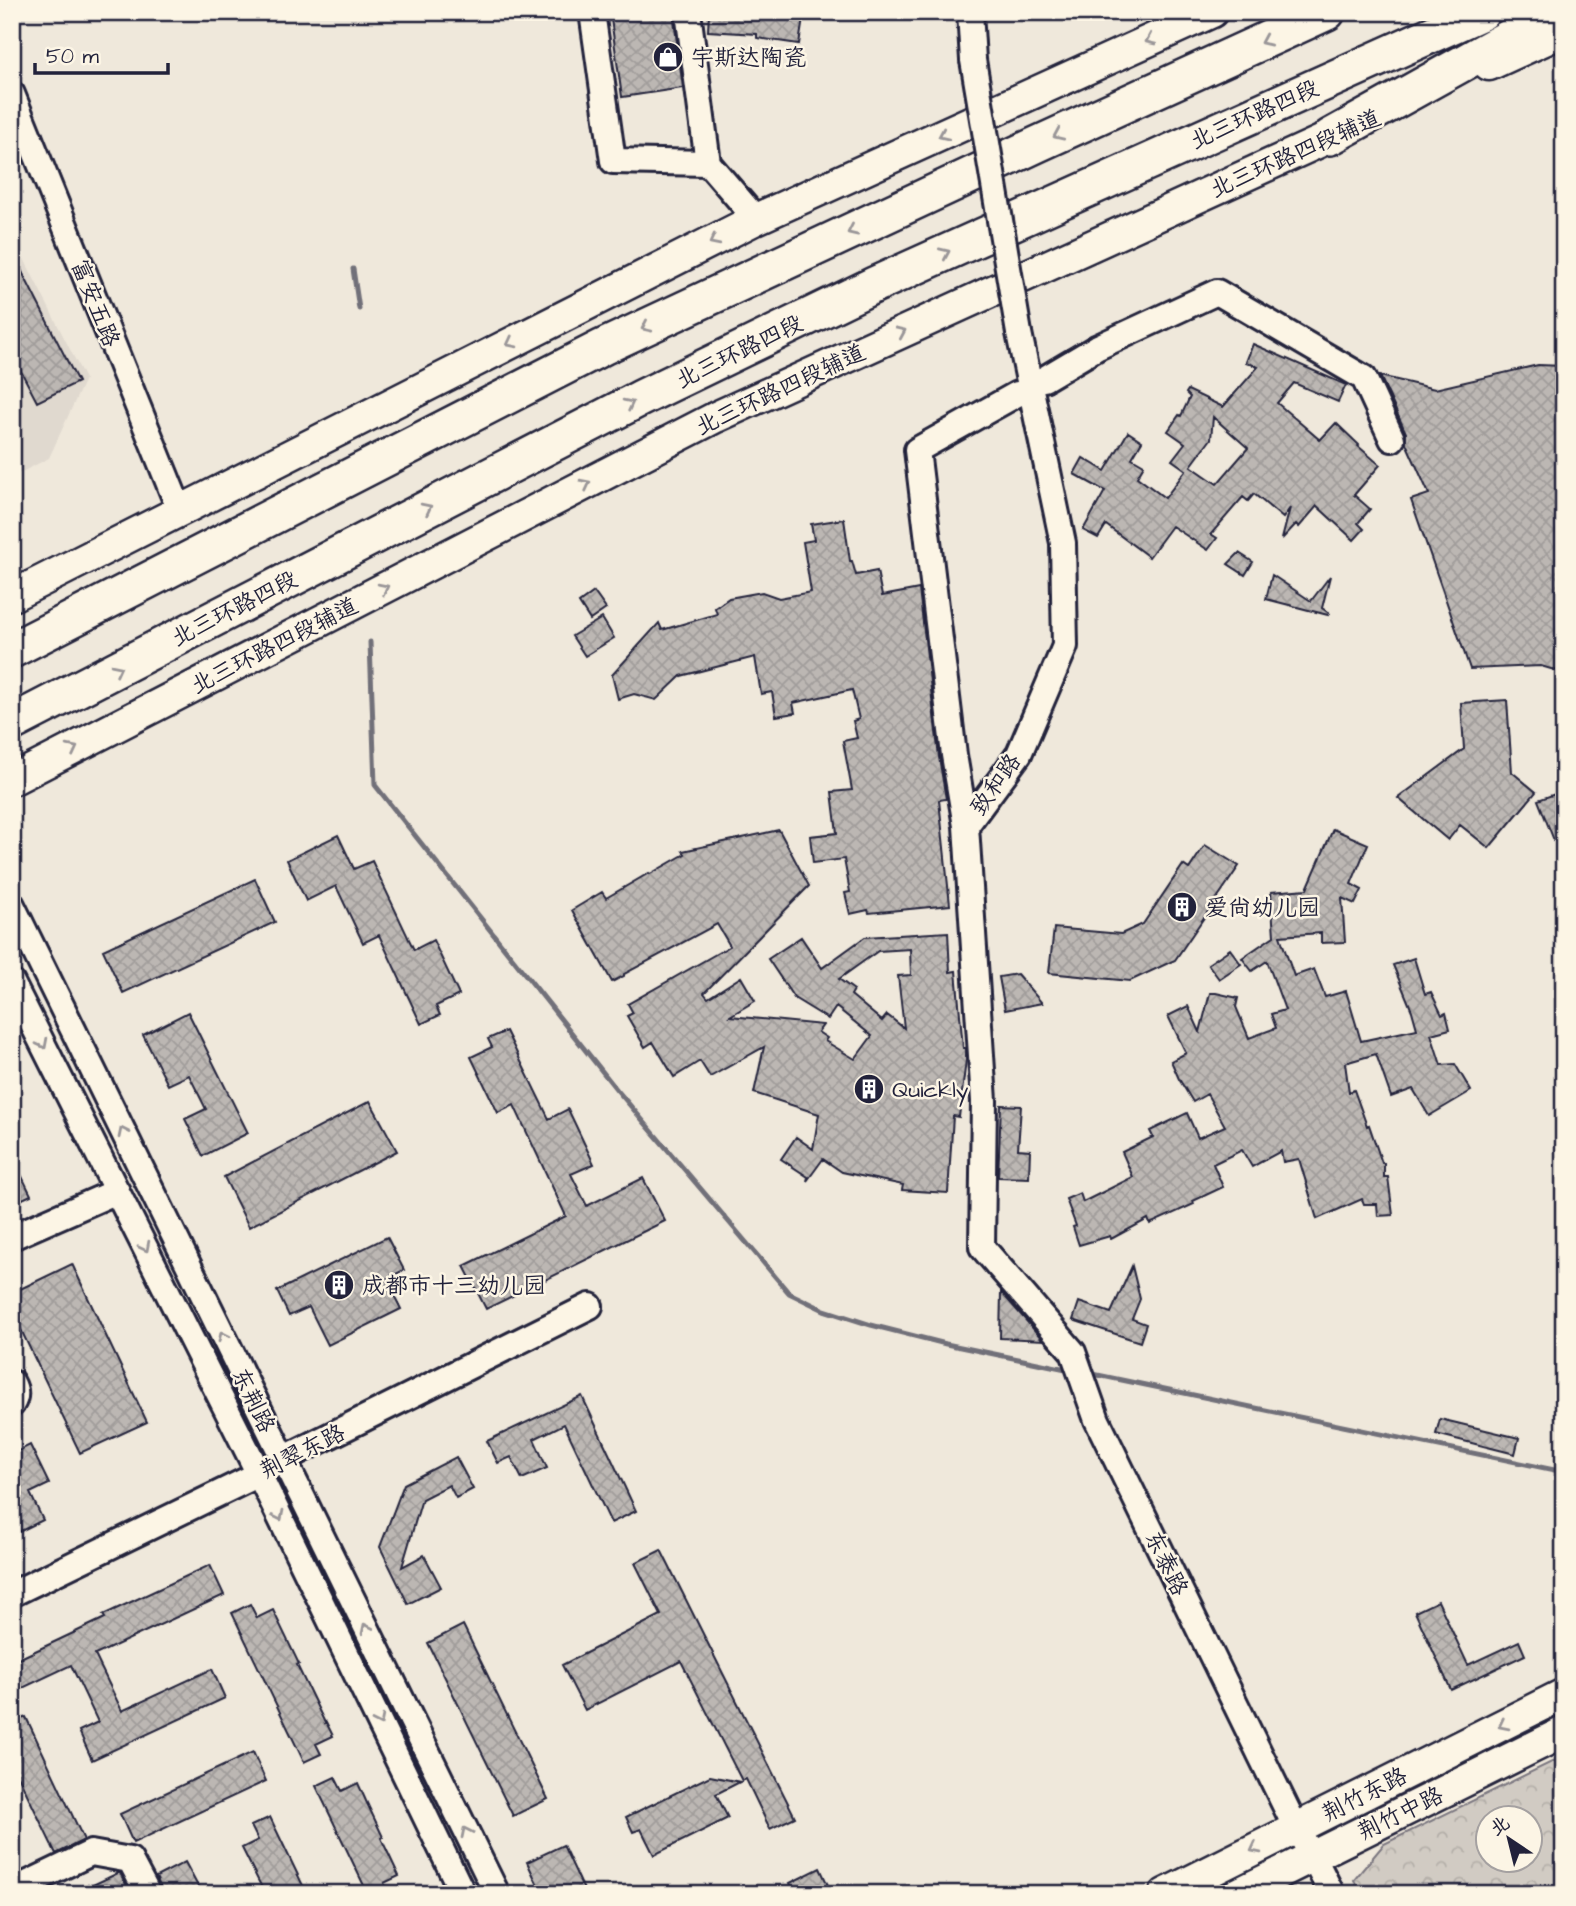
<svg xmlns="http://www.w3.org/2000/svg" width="1576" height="1906" viewBox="0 0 1576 1906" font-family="'Architects Daughter','LXGW WenKai TC',sans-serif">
<defs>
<pattern id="park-crowns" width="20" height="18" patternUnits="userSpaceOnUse" patternTransform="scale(1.75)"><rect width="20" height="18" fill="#d1cbc3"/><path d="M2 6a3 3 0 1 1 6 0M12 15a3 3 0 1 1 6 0" fill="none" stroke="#b3aea8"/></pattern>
<pattern id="building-cross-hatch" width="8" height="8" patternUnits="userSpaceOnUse" patternTransform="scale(1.75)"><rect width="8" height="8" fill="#bcb7b3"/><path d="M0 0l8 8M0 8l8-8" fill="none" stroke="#a19d9b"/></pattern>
</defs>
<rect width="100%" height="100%" fill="#efe8db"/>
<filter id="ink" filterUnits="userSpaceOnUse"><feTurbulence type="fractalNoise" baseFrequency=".0143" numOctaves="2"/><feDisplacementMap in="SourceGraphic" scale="14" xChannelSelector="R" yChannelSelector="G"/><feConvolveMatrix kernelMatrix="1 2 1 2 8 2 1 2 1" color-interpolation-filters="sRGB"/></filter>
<g filter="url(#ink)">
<path fill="#e0d9cf" d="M12 235 85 379 49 458 12 477Z"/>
<path fill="url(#park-crowns)" stroke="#7a767f" stroke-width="2" fill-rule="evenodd" d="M1564 1756V1894H1361L1354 1880 1384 1844ZM1488 1818H1530V1860H1488Z"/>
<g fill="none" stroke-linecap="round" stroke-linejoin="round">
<path stroke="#716f79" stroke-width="5" d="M353 269 359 309
M370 642 375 785 617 1090 789 1293 824 1310 871 1325 946 1344 1071 1370
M1088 1373 1564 1472"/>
</g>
<path fill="url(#building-cross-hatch)" stroke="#22223b" stroke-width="2" fill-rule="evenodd" d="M610 12H673L683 88 622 97Z
M709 12H804L799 44 757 38V34L708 31Z
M12 252 78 382 37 402 12 354Z
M1253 344 1346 385 1338 402 1294 383 1277 403 1320 440 1336 423 1359 445 1358 446 1380 465 1354 495 1370 509 1358 523 1364 529 1354 540 1317 506 1299 527 1296 524 1282 539 1290 508 1283 518 1254 494 1248 501 1243 497 1211 534 1217 538 1208 550 1172 526 1149 557 1106 525 1098 538 1083 530 1105 491 1074 474 1083 458 1105 471 1128 432 1142 441 1132 458 1144 465 1137 477 1165 498 1186 470 1172 460 1185 443 1168 431 1179 415 1181 416 1190 397 1186 393 1188 390 1223 407 1258 367 1246 362ZM1213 417 1248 448 1217 484 1191 466 1211 439Z
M1538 365 1564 366V673L1541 666 1470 669 1411 500 1429 494 1406 443V433L1380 376 1435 389Z
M844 519 850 561H852L856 575 877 571 882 596 919 589 939 757 946 799 939 800 950 905 869 913 868 910 850 914 845 893 850 892 844 859 813 863 810 836 837 833 832 792 852 790 843 741 857 738 853 721 859 719 852 690 793 703 795 713 776 716 772 692 761 694 755 657 681 676 656 700 634 694 618 699 612 675 659 623 662 630 717 614 715 608 729 598 762 592 779 598 811 592 803 542 814 540 811 524Z
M1239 553 1253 562 1245 575 1228 564Z
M1272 575 1311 601 1330 576 1322 608 1329 613 1328 615 1266 599Z
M594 592 606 609 590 620 579 603Z
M602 618 614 638 585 656 572 636Z
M1507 700 1512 772 1536 792 1489 848 1460 825 1448 840 1398 798 1464 749 1461 703Z
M1555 794 1564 817 1563 863 1538 800Z
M1333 829 1368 844 1351 884 1362 890 1355 904 1342 898 1345 942 1321 943V933L1280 936 1294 976 1314 969 1325 997 1346 991 1361 1041 1417 1029 1412 1011 1393 965 1414 958 1425 994 1431 992 1442 1015 1446 1013 1450 1029 1431 1034 1441 1065 1455 1064 1471 1091 1429 1116 1413 1089 1391 1097 1376 1054 1345 1063 1349 1092 1354 1090 1367 1126 1369 1125 1382 1163H1384V1177H1388L1393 1215 1378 1216 1377 1204H1364L1362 1199 1317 1219 1299 1159 1283 1162 1281 1151 1252 1167 1242 1150 1213 1164 1223 1187 1193 1201 1194 1204 1150 1224 1148 1219 1111 1239 1110 1236 1079 1245 1073 1227 1076 1226 1066 1199 1080 1193 1083 1202 1133 1177 1122 1152 1153 1137 1150 1131 1187 1113 1198 1138 1225 1126 1207 1094 1193 1102 1179 1079 1171 1061 1186 1053 1168 1016 1188 1006 1200 1032 1210 993H1216L1238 998 1236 1007 1249 1038 1276 1028 1271 1014 1285 1010 1267 961 1252 971 1242 958 1274 936 1271 892 1307 889Z
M779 830 809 886 704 993 708 998 741 977 755 1001 730 1016 823 1025 818 1032 827 1038 825 1041 855 1059 872 1036 836 1007 828 1019 794 998 768 959 801 937 822 968 865 937 948 932 950 972 956 971 963 1048H966V1060L959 1117 953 1116 948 1193 902 1190 903 1185 842 1172 823 1159 807 1181 808 1177 781 1159 796 1137 813 1149 819 1114 754 1093 764 1047 710 1077 700 1061 674 1077 653 1042 645 1047 627 1016 633 1013 628 1004 730 946 717 924 624 974V976L612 982 572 910 602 892 606 898 649 873 650 874 685 854 683 851ZM910 949 911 975 898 976 904 1028 887 1015 882 1021 851 995 854 990 839 979 878 951Z
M338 835 354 869 372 861 414 950 433 940 459 995 436 1006 440 1015 421 1024 379 935 363 943 336 886 306 901 287 860Z
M1205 845 1239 866 1175 960 1130 981 1049 973 1054 928 1121 934 1143 924 1183 865 1189 869Z
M255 879 275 922 123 993 103 950Z
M1230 949 1241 964 1219 979 1208 964Z
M1017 974 1042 1003 1005 1010 999 977Z
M188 1012 248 1133 203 1156 185 1119 206 1109 189 1075 168 1085 143 1035Z
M506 1031 549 1119 568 1109 594 1164 571 1174 587 1206 643 1178 665 1221 486 1309 464 1266 566 1216 514 1105 498 1113 471 1057 492 1047 488 1039Z
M370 1101 397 1151 249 1227 224 1177Z
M1001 1105 1021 1106 1018 1149 1030 1150 1029 1178 998 1177Z
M12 1156 31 1195 12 1204Z
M387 1237 404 1270 386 1279 401 1309 328 1345 309 1307 289 1316 277 1291Z
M72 1264 147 1422 80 1453 12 1311V1293Z
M1132 1266 1140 1299 1132 1319 1146 1324 1140 1342 1073 1320 1079 1302 1111 1313Z
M1001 1292 1043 1340 1000 1338Z
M582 1396 636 1511 611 1523 564 1424 534 1439 547 1468 522 1479 511 1457 498 1463 487 1441Z
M1440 1419 1519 1438 1515 1454 1436 1434Z
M30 1445 49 1484 30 1493 43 1520 19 1532 12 1518V1454Z
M456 1457 473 1489 456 1498 449 1485 422 1499 402 1567 424 1555 441 1587 408 1604 380 1547 404 1484Z
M661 1550 795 1817 770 1829 746 1779 742 1781 681 1661 585 1710 562 1665 661 1615 635 1563Z
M210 1565 224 1595 95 1655 122 1711 212 1669 225 1698 92 1760 79 1731 98 1722 71 1665 12 1693V1662L105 1618 103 1615Z
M1438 1601 1468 1665 1519 1641 1525 1655 1451 1690 1415 1612Z
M250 1604 257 1618 273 1610 299 1664 297 1665 325 1723 326 1722 333 1736 316 1744 321 1754 304 1762 232 1613Z
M463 1625 548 1799 513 1816 428 1643Z
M26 1717 84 1840 56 1854 12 1763V1723Z
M253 1752 266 1781 133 1843 120 1814Z
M710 1776 740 1782 716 1794 728 1818 654 1855 641 1829 633 1832 626 1817Z
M335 1777 342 1791 358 1783 366 1801 383 1837 381 1838 399 1876 384 1883 390 1894H368L316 1786Z
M270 1817 307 1894H265L242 1848 258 1840 251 1826Z
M563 1845 586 1894H542L527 1862Z
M185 1862 202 1894H163L156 1877Z
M820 1868 832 1894H795L790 1883Z
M118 1873H120L131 1894H74Z"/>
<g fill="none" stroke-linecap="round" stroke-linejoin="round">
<g stroke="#22223b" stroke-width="30">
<path id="minor" d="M592 12 613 161 708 163 756 219
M688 12 708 163
M970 12 973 60
M12 94 180 511
M1019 333 1063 543 1065 646 1019 754 966 826 984 1101 982 1247 1073 1352 1097 1420 1296 1828 1313 1856 1332 1894
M1044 379 1098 347 1217 292 1364 378 1392 439
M966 826 954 755 917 450 1017 394
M12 905 497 1894
M12 983 259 1474 463 1894
M12 1237 117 1191
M12 1383C16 1390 17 1396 12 1404
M12 1594 259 1474 283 1459 590 1306
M12 1891 91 1853 130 1860 148 1894"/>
</g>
<g stroke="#22223b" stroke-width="35">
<path id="major" d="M1489 65 1564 31
M12 596 756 219 1212 12
M12 780 716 417 1352 127
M1165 1894 1564 1694
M1237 1894 1564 1732"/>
</g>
<g stroke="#22223b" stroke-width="40">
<path id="highway" d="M1330 137 1555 12
M12 650 603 347 1038 144 1327 12
M12 723 641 398 874 285 1482 12"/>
</g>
<use href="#minor" stroke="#fcf5e5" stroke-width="24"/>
<use href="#major" stroke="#fcf5e5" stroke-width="30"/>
<use href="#highway" stroke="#fcf5e5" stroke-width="35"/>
<g stroke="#22223b" stroke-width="30" stroke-linecap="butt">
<path id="minor-bridge" d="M973 60 1019 333"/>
</g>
<use href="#minor-bridge" stroke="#fcf5e5" stroke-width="24"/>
</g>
<defs><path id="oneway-chevron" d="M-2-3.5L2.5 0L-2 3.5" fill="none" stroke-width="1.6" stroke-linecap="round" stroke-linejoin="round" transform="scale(1.75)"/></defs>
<g stroke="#9a9698">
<use href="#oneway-chevron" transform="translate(1150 40) rotate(156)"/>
<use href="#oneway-chevron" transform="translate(1265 41) rotate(156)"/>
<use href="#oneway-chevron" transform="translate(943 135) rotate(156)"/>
<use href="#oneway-chevron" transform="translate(1058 135) rotate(156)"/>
<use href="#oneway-chevron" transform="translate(852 231) rotate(155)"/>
<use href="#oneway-chevron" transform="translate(714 241) rotate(153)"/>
<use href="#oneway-chevron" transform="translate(945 253) rotate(-24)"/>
<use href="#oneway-chevron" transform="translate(646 327) rotate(155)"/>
<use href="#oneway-chevron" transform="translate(901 332) rotate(-24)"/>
<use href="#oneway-chevron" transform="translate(511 343) rotate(153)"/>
<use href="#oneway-chevron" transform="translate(629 404) rotate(-27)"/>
<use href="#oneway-chevron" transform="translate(586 484) rotate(-27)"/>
<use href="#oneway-chevron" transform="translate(427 508) rotate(-27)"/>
<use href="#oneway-chevron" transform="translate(384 588) rotate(-27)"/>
<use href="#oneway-chevron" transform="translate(117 669) rotate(-27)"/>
<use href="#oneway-chevron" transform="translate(73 749) rotate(-27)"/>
<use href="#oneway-chevron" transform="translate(43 1044) rotate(63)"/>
<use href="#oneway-chevron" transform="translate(123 1132) rotate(-116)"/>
<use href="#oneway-chevron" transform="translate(145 1247) rotate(63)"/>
<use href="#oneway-chevron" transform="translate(223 1336) rotate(-116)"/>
<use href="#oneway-chevron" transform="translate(279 1516) rotate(64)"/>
<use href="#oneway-chevron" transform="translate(366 1628) rotate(-116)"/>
<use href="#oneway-chevron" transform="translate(379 1721) rotate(64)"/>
<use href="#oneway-chevron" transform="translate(1503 1725) rotate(153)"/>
<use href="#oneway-chevron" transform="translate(466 1832) rotate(-116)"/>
<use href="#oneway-chevron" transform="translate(1255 1849) rotate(153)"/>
</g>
</g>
<defs>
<g id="shop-disc" transform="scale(1.575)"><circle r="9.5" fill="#22223b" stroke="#fcf5e5"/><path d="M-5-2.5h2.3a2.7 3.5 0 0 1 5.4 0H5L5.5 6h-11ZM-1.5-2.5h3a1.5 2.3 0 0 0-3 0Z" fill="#fff"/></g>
<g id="building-disc" transform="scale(1.575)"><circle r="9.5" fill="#22223b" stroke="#fcf5e5"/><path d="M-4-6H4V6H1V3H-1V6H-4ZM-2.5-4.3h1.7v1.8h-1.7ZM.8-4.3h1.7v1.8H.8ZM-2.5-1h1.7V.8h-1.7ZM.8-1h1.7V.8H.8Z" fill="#fff"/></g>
</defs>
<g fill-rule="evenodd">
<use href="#shop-disc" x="668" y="57"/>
<use href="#building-disc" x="1182" y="907"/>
<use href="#building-disc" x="869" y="1089"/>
<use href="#building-disc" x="339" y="1285"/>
</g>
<g text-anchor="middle" stroke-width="5" stroke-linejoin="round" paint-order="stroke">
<g font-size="23" fill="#22223b" stroke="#fcf5e5" text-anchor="start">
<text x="691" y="65">宇斯达陶瓷</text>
<text x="1205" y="915">爱尚幼儿园</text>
<text x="892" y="1097">Quickly</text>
<text x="362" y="1293">成都市十三幼儿园</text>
</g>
<g font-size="23" fill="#22223b" stroke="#fcf5e5">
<text transform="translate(1254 114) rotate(-24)" y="8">北三环路四段</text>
<text transform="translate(1295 153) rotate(-24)" y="8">北三环路四段辅道</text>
<text transform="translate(96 303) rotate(68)" y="8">富安五路</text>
<text transform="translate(739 351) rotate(-26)" y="8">北三环路四段</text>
<text transform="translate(780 389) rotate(-25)" y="8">北三环路四段辅道</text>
<text transform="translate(234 608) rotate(-27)" y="8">北三环路四段</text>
<text transform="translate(274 645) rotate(-27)" y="8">北三环路四段辅道</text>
<text transform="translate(995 784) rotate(-55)" y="8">致和路</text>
<text transform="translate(254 1400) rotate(64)" y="8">东荆路</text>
<text transform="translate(302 1451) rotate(-27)" y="8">荆翠东路</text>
<text transform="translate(1167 1563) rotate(64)" y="8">东泰路</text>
<text transform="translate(1364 1794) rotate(-27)" y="8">荆竹东路</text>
<text transform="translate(1400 1813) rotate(-26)" y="8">荆竹中路</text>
</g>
</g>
<rect width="1576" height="1906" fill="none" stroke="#fcf5e5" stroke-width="42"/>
<rect x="21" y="21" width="1534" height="1864" fill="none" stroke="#22223b" stroke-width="2.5" filter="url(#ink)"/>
<g transform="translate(1509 1839) rotate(325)"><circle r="33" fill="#fcf5e5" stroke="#a5a1a1" stroke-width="2"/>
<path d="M0-5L12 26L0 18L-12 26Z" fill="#22223b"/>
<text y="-10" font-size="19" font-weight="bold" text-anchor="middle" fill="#22223b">北</text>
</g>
<path d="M35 63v10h133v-10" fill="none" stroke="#22223b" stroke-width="3.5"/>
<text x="46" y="63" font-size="21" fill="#22223b" stroke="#fcf5e5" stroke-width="5" paint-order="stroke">50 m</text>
</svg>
